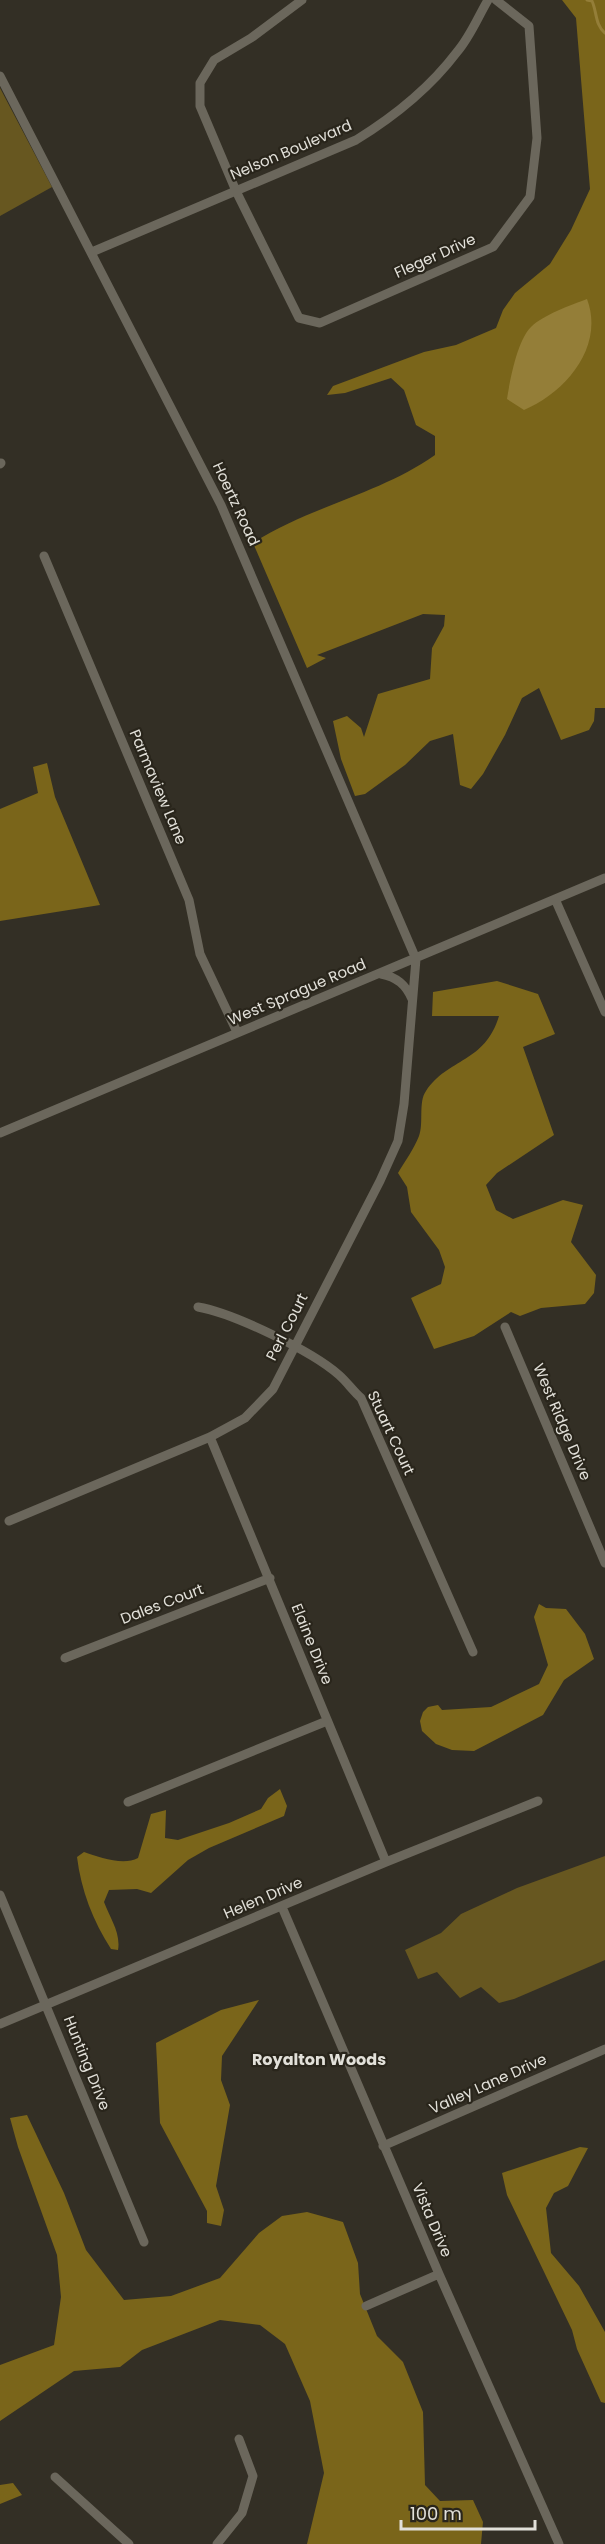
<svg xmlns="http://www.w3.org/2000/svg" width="605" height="2544" viewBox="0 0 605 2544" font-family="Poppins,sans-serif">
<rect width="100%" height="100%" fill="#332f25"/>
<path fill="#675720" d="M0 88 52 187 0 216Z
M605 1856V1960L514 1999 499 2003 481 1987 460 1998 437 1972 418 1979 405 1950 441 1933 461 1914 517 1888Z"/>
<path fill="#7a651a" d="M562 0H605V708H595L594 721 589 730 561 740 539 688 522 698 505 735 483 774 471 789 460 785 453 734 430 741 405 765 365 794 355 796 341 759 333 721 347 716 361 728 364 737 378 694 430 679 432 648 444 626 445 615 423 614 317 655 326 658 307 668 253 543C308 507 380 494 435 455V436L416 425 404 390 391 378 345 393 327 395 333 386 424 352 456 345 496 328 503 310 515 293 550 264 571 230 590 189 576 18Z
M47 763 55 797 100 905 0 921V809L38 793 33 767Z
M497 981 538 994 555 1034 523 1047 554 1135 497 1173 486 1185 496 1210 513 1219 563 1200 583 1205 571 1242 596 1275 594 1293 585 1304 541 1308 520 1316 511 1312 474 1336 434 1349 411 1298 441 1284 445 1267 439 1250 411 1212 407 1187 398 1173C405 1161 414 1149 419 1136 424 1123 418 1102 426 1091 448 1058 485 1063 499 1016H432L433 992Z
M539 1604 546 1608 566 1609 585 1634 594 1659 564 1680 543 1715 474 1751 452 1750 436 1744 422 1731 420 1721 423 1712 428 1707 438 1705 442 1710 491 1707 539 1684 548 1665 534 1617Z
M280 1789 287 1806 284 1816 209 1848 188 1860 151 1893 137 1889 109 1890 104 1902C110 1918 121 1933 118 1950L111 1949C93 1921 81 1890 77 1857L84 1852C99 1857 123 1866 138 1858L151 1814 166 1810 165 1838 178 1840 229 1823 261 1809 268 1798Z
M259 2000 222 2056 221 2080 230 2105 216 2186 224 2210 221 2226 207 2223V2211L160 2123 156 2043 221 2010Z
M27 2115 64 2193 86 2250 124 2300 171 2296 220 2278 259 2233 282 2216 307 2212 343 2222 358 2263 360 2294 377 2336 403 2362 423 2412 425 2485 440 2501 473 2500 483 2522 481 2544H307L324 2473 310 2401 285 2344 260 2325 220 2320 142 2350 120 2367 74 2371 0 2421V2365L54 2345 61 2297 57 2255 18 2147 10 2118Z
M580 2147 588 2148 568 2186 554 2193 546 2208 551 2253 579 2286 605 2332V2403L601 2402 577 2349 572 2330 507 2195 502 2173Z
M13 2483 22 2495 0 2504V2485Z"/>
<path fill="#947e38" d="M587 299C605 347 565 393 524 410L507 399C510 380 517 341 531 327 543 315 571 305 587 299Z"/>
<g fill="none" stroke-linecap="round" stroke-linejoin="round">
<path stroke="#947e38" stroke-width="3" d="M587 0 592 1C597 12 595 25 605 33"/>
<path stroke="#6b675c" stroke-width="9" d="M302 0 251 38 214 60 200 83V106L236 191 299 318 320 323 493 247 530 197 537 138 529 26 496 0
M0 76 221 505 416 959 404 1104 398 1141 380 1181 273 1389 245 1418 210 1437 9 1521
M92 252 356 140C395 116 429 89 457 52 470 37 478 17 488 0
M0 464 1 463
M44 556 189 900 200 954 237 1032
M555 899 605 1012
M381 974C397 977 406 985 412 999
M0 1133 605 878
M198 1307C233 1313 312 1351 339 1375 347 1382 353 1391 361 1398L473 1652
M505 1327 605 1563
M210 1437 386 1862
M65 1658 270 1578
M128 1802 327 1721
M0 1895 144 2242
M282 1907 439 2274 559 2544
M0 2024 386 1862 538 1801
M383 2146 605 2049
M366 2306 439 2274
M55 2477 129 2544
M217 2544 242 2513 253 2476 239 2439"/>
</g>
<g text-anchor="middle" stroke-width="4.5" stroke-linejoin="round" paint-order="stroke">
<g font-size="15" fill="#e2e0d9" stroke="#29251b">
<text transform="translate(291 150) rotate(-23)" y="5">Nelson Boulevard</text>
<text transform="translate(435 256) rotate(-24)" y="5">Fleger Drive</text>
<text transform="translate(236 504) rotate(65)" y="5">Hoertz Road</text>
<text transform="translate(158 787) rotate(67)" y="5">Parmaview Lane</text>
<text transform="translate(297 992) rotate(-23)" y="5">West Sprague Road</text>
<text transform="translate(287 1327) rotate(-63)" y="5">Perl Court</text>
<text transform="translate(562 1422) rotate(67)" y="5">West Ridge Drive</text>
<text transform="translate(391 1433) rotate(65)" y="5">Stuart Court</text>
<text transform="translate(162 1604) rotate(-21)" y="5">Dales Court</text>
<text transform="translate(312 1644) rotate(68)" y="5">Elaine Drive</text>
<text transform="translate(263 1898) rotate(-23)" y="5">Helen Drive</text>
<text transform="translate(87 2063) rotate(68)" y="5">Hunting Drive</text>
<text transform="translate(488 2084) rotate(-24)" y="5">Valley Lane Drive</text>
<text transform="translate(432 2220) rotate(67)" y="5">Vista Drive</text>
</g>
<g font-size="16" font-weight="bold" fill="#e2e0d9" stroke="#29251b">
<text x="319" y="2065">Royalton Woods</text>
</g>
</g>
<path d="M401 2520v9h134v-9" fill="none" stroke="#e2e0d9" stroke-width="3"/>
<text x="410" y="2520" font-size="18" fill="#e2e0d9" stroke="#29251b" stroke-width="4.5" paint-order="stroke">100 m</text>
</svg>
